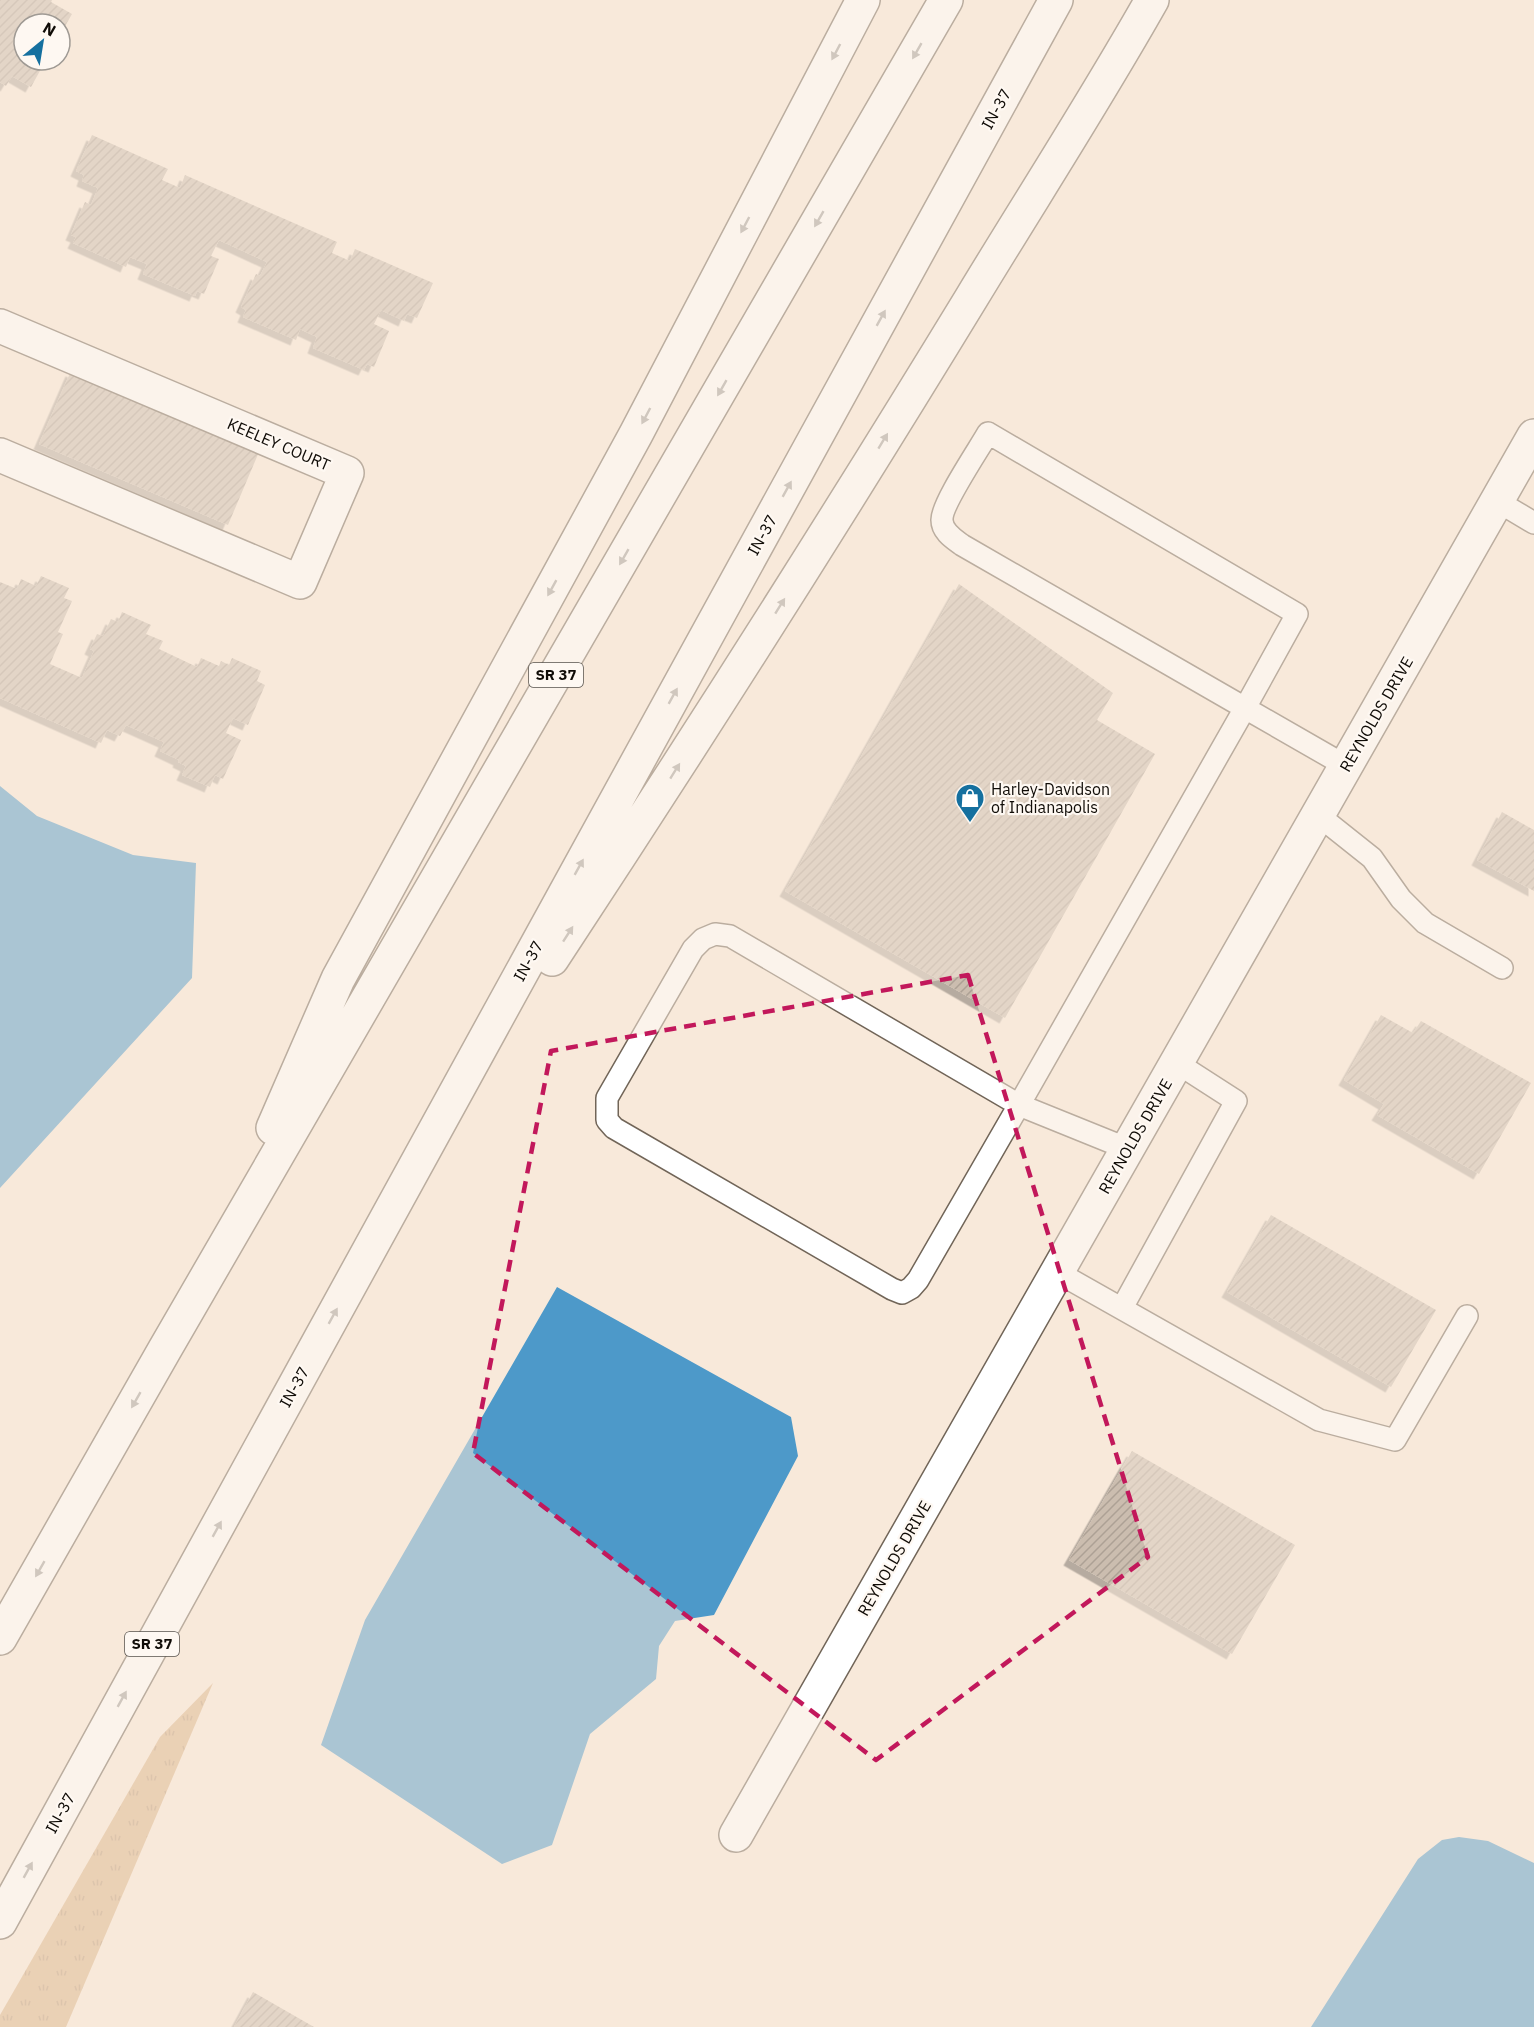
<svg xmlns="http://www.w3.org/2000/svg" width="1534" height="2027" viewBox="0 0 1534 2027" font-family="'IBM Plex Sans',sans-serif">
<defs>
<pattern id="grass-tufts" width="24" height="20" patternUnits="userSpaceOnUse" patternTransform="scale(1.5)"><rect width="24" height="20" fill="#dab388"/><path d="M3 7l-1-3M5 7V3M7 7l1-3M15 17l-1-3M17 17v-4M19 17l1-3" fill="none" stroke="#ba9974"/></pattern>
<pattern id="building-hatch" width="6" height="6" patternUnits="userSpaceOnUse" patternTransform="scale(1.5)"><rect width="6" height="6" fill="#cbbdaf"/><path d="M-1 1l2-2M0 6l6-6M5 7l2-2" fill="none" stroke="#ada195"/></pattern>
<filter id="shadow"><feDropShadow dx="-5.5" dy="5.5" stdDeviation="0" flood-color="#0004"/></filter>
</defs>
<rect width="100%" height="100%" fill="#f8e9da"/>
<path fill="url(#grass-tufts)" d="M213 1683 66 2027H0V2015L160 1737Z"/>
<path fill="#4d99c9" d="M0 786 37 816 133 855 196 863 192 978 0 1188Z
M557 1287 791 1417 798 1456 714 1615 675 1621 659 1646 656 1679 590 1734 552 1845 502 1864 321 1745 365 1620Z
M1459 1837 1488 1841 1534 1863V2027H1311L1418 1859 1442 1840Z"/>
<path fill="url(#building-hatch)" filter="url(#shadow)" d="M0 0H52L51 2 72 14 60 35V24H24V60H46L31 87 12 76 6 86 0 82Z
M92 135 168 169 162 180 180 188 185 175 337 242 332 253 350 261 355 249 433 283 417 318 407 314 404 321 381 310 374 324 389 331 374 367 367 364 364 370 313 348 317 337 300 329 296 340 243 317 246 310 241 307 256 274 260 276 267 262 219 240 211 256 219 259 204 294 197 291 195 296 143 274 147 264 130 257 126 267 73 243 76 237 71 235 85 202 91 205 98 188 82 181 84 175 76 171Z
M71 371 259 452 228 525 39 444Z
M41 576 69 588 64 598 72 601 58 632 63 634 50 664 82 678 94 651 90 649 97 634 103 636 111 619 118 622 122 612 151 625 146 634 163 641 159 649 197 667 201 658 219 666 221 661 229 665 232 658 261 671 257 681 265 685 248 725 233 718 226 733 241 740 223 779 215 775 210 787 182 775 186 766 178 762 179 760 160 751 164 742 126 725 120 736 107 730 101 743 0 698V582L17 589 21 579 36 586Z
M959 584 1113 693 1097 720 1155 754 1005 1018 785 891Z
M1502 812 1534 830V891L1477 860Z
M1381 1015 1413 1033 1421 1021 1531 1083 1479 1174 1377 1115 1384 1104 1344 1080Z
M1271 1215 1436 1310 1391 1387 1227 1292Z
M1132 1451 1295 1545 1232 1654 1069 1560Z
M253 1992 314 2027H234Z"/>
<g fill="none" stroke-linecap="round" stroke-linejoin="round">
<g stroke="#716558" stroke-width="24">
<path id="service" d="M988 433 1297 614 1245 708 962 545C954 539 942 532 942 520 941 505 979 449 988 433Z
M1497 501 1534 523
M1318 815 1372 858 1401 899 1425 923 1502 968
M715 934 730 936 1019 1105 918 1280 911 1288 902 1293 892 1289 614 1128 607 1120V1098L693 949 703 939Z
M1128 1149 1019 1105 1245 708 1346 766
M1057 1272 1319 1420 1395 1440 1467 1316
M1122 1308 1236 1101 1177 1063"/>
</g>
<g stroke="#716558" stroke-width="36">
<path id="minor" d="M0 326 347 473 300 582 0 455
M736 1835 1534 436"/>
</g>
<g stroke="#716558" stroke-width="36">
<path id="motorway" d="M552 959C696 740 836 520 972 297 1032 198 1095 101 1152 0
M273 1128 338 979 636 434 863 0
M0 1638 165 1349 946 0
M0 1922 1056 0"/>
</g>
<use href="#service" stroke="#fff" stroke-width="21"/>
<use href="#minor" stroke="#fff" stroke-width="33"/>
<use href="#motorway" stroke="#fff" stroke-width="33"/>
</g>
<defs><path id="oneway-solid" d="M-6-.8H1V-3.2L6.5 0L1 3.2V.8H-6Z" transform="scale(1.5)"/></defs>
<g fill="#9f9e9c">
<use href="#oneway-solid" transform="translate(917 51) rotate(120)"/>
<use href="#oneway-solid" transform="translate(836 52) rotate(118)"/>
<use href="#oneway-solid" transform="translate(819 219) rotate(120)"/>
<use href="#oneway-solid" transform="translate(745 225) rotate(118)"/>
<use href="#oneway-solid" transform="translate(881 318) rotate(-61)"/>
<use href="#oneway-solid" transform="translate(722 388) rotate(120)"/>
<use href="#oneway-solid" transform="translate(646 416) rotate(118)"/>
<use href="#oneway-solid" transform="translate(883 441) rotate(-59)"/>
<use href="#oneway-solid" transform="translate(787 489) rotate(-61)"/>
<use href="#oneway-solid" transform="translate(624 557) rotate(120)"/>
<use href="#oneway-solid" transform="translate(552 588) rotate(119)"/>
<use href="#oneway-solid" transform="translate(780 606) rotate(-58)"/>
<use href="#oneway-solid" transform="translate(673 696) rotate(-61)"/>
<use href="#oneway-solid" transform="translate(675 771) rotate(-58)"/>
<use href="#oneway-solid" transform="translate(579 867) rotate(-61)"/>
<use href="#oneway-solid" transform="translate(568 934) rotate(-57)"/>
<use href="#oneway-solid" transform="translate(333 1316) rotate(-61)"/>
<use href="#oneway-solid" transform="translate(136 1400) rotate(120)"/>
<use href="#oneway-solid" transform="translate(217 1529) rotate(-61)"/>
<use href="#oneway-solid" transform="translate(40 1569) rotate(120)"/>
<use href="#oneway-solid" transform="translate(122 1699) rotate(-61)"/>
<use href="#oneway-solid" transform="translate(28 1870) rotate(-61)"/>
</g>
<path d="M0 0H1534V2027H0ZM968 975 1148 1557 876 1760 473 1453 551 1051Z" fill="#f8e9da" fill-opacity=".55" fill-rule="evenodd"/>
<path fill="none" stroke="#c2185b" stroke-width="4.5" stroke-dasharray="12 8" stroke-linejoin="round" d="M968 975 1148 1557 876 1760 473 1453 551 1051Z"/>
<defs>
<g id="shop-pin" transform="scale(1.5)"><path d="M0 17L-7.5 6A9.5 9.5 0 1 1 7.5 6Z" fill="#15709f" stroke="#fef8f2"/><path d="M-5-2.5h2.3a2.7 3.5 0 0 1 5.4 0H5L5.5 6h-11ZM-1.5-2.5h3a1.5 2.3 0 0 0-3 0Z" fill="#fff"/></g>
</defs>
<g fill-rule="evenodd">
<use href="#shop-pin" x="970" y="798"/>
</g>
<g text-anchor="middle" stroke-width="4.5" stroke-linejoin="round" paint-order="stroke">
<g fill="#fef8f2" stroke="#57534e" stroke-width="1.5">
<rect x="529" y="663" width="54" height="24" rx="4.5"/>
<rect x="125" y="1632" width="54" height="24" rx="4.5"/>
</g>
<g font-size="15" font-weight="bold" fill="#100c07">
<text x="556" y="680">SR 37</text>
<text x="152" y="1649">SR 37</text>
</g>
<g font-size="16" fill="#100c07" stroke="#fef8f2">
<text transform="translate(996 109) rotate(-61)" y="6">IN-37</text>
<text transform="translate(279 444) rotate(23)" y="6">KEELEY COURT</text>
<text transform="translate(762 535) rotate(-61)" y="6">IN-37</text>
<text transform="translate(1376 714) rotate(-60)" y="6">REYNOLDS DRIVE</text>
<text transform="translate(528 961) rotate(-61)" y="6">IN-37</text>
<text transform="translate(1135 1136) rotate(-60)" y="6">REYNOLDS DRIVE</text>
<text transform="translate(294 1387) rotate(-61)" y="6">IN-37</text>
<text transform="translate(894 1558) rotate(-60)" y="6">REYNOLDS DRIVE</text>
<text transform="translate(60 1813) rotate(-61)" y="6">IN-37</text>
</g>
<g font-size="16" fill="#100c07" stroke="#fef8f2" text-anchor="start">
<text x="991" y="795">Harley-Davidson<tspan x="991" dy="18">of Indianapolis</tspan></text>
</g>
</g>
<g transform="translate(42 42) rotate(30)"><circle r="28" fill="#fef8f2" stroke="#9f9a94" stroke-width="1.5"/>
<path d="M0-4.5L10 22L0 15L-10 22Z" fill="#15709f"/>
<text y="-9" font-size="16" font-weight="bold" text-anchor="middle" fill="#100c07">N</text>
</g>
</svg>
